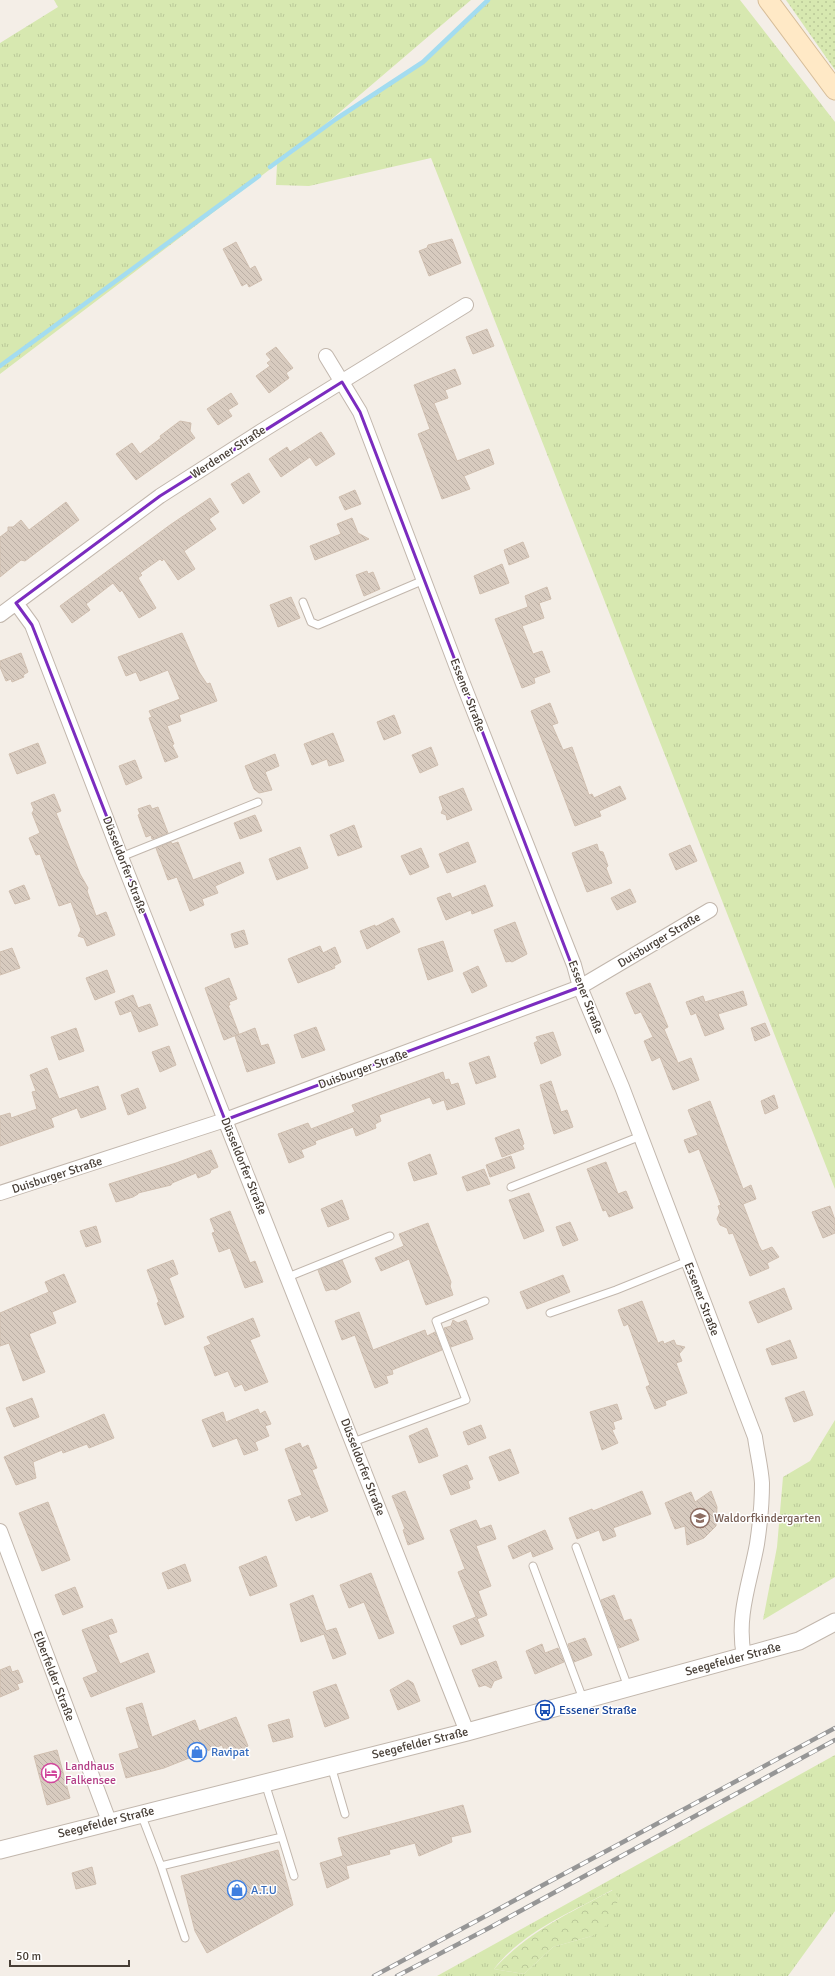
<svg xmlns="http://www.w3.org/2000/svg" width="835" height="1976" viewBox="0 0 835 1976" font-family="Signika,sans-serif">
<defs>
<pattern id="grass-tufts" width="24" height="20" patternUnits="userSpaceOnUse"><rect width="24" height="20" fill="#d7e8b0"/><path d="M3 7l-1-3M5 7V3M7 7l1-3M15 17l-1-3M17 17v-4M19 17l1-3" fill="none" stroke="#bac898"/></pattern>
<pattern id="forest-crowns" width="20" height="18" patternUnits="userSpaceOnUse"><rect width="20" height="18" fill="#d7e8b0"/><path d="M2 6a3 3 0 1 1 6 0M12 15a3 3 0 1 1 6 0" fill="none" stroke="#bac898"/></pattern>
<pattern id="park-dots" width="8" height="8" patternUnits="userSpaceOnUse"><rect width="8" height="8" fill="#d7e8b0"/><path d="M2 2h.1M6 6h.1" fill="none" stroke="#bac898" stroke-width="1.8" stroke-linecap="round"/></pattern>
<pattern id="building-back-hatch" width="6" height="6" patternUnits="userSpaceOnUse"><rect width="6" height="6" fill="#d8cbbf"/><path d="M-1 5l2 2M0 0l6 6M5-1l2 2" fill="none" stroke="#bbafa5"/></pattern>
</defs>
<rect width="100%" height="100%" fill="#f4eee7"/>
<path fill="url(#grass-tufts)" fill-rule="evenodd" d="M54 0H471L286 158 336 119 423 62 488 0H740L835 122V1189L431 158 309 186 276 185 277 164 0 374V43L58 7Z
M835 1420V1577L763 1620 777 1547 783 1477 810 1461Z
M835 1755V1911L788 1976H437ZM612 1890 619 1899 592 1936 553 1947 524 1974 494 1969C523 1931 572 1912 612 1890Z"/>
<path fill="url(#forest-crowns)" d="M613 1890 619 1899 608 1924 592 1936 553 1947 524 1974 494 1969C528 1932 569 1913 613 1890Z"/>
<path fill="url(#park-dots)" d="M786 0H835V70Z"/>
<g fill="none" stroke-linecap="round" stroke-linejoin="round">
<path stroke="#a3dcf0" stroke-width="4.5" d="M270 167 336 119 423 62 488 0
M0 366 259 176"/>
</g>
<path fill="url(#building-back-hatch)" stroke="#d0bfb0" d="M452 239 461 263 429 276 419 251 427 248 428 245Z
M236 242 250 269 255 266 262 280 249 287 247 283 242 286 223 249Z
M487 329 494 346 473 354 466 337Z
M276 347 293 368 286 373 289 378 269 393 256 376 270 366 267 363 271 360 266 354Z
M455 369 461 384 445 390 448 398 434 403 457 461 489 449 494 464 464 476 470 489 442 499 418 434 430 429 414 385Z
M231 393 238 404 228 410 232 416 218 425 207 409Z
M180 421 191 423 190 431 195 438 136 480 116 454 132 443 140 454 161 438 160 436Z
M321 432 335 454 316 466 310 457 281 477 269 459 287 447 290 452Z
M249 473 260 492 243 504 231 484Z
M355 490 361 504 345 510 339 497Z
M210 498 219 512 209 519 216 529 184 551 195 569 178 580 164 559 162 561 160 559 140 573 142 575 138 578 156 608 139 618 122 590 120 592 113 583 86 604 90 610 72 623 60 606 170 525Z
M66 502 79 520 25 561 21 560 0 577V537L8 531V527H13L21 520 29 530Z
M352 518 358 533 369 539 315 560 310 546 341 534 337 524Z
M523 542 529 557 509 565 504 550Z
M502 564 509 583 480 594 474 576Z
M367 571 368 574 373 572 380 589 364 596 356 575Z
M547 587 551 599 539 603 544 618 522 626 533 654 542 651 550 672 534 678 535 683 522 688 495 619 528 607 525 596Z
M291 597 300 618 278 627 270 605Z
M182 633 199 672 207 684 210 683 217 701 179 715 181 721 167 726 174 744 172 745 178 757 165 762 149 718 152 717 149 711 180 699 168 670 140 681 136 672 126 676 118 657Z
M21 653 28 672 23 675 24 677 12 682 11 679 6 681 0 667V661Z
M550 703 558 723 552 725 563 750 572 747 589 795 592 794 594 798 620 786 626 799 599 811 601 816 575 826 531 711Z
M394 715 401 733 384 740 377 722Z
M333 733 344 761 329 766 327 759 312 765 304 744Z
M38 743 46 763 17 774 9 754Z
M431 747 438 765 420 773 412 755Z
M275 754 279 766 265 772 272 790 259 793 254 789 245 766Z
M135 760 142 778 126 785 119 766Z
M463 788 472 810 447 820 446 815 441 813 443 809 439 797Z
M54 794 61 811 56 813 80 874 88 888 87 891 96 916 106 912 115 935 87 946 84 938 78 936 81 930 71 902 59 906 40 854 36 855 29 838 40 833 32 813 34 810 31 803Z
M150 805 152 809 158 807 168 833 152 839 151 835 146 837 138 815 140 814 138 809Z
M255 815 262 831 240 839 234 823Z
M354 825 362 847 338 856 330 835Z
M171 842 172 844 178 842 193 880 240 862 244 873 215 886 218 893 202 899 204 905 190 911 177 877 168 880 156 848Z
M468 842 476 862 447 873 439 854Z
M597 844 599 851 603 852 608 866 606 868 612 883 587 892 572 853Z
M690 845 697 861 676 870 669 854Z
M300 847 308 868 277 880 269 859Z
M421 848 429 867 410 875 401 856Z
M24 885 30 899 15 904 9 891Z
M485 885 493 906 472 914 471 910 446 920 437 898 450 893 452 898Z
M630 889 636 902 617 910 611 898Z
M393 918 400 932 367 949 360 931 375 925V927Z
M515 922 527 954 512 962 510 961 506 962 494 930Z
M244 930 248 944 235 948 231 934Z
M443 941 453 971 428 980 418 949Z
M320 946 323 953 335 947 341 962 334 966 335 968 298 983 288 959Z
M12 948 20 968 0 975V952Z
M478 966 487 986 472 993 463 973Z
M107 970 115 992 95 1000 86 978Z
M229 978 237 999 229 1002 230 1005H228L239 1034 224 1040 205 988Z
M650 983 668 1027 664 1029 678 1063 691 1058 699 1080 673 1090 660 1057 652 1061 644 1041 653 1037 641 1012 635 1014 626 993Z
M743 991 747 1005 718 1014 724 1029 705 1036 696 1013 691 1015 686 1002 703 996 705 1002Z
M133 995 138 1008 150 1004 158 1025 139 1032 131 1011 120 1015 115 1002Z
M765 1023 770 1035 755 1041 751 1028Z
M316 1027 325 1050 302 1058 294 1035Z
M76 1028 84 1051 59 1060 51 1037Z
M255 1028 261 1046 268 1044 275 1063 247 1072 235 1036Z
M553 1032 561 1055 541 1064 534 1043 538 1041 536 1037Z
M169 1046 176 1065 160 1072 152 1052Z
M489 1056 496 1077 476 1084 469 1063Z
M47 1068 59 1099 98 1086 106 1109 81 1118 77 1108 51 1118 54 1127 0 1146V1116L10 1113 11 1118 37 1109 32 1092 36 1091 30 1075Z
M443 1072 445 1080 449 1079 451 1085 458 1083 465 1104 447 1110 444 1100 433 1104 430 1097 379 1115 381 1121 375 1124 376 1128 356 1136 353 1127 315 1141 316 1144 301 1150 304 1157 289 1163 278 1134 308 1123 311 1129 355 1112 352 1105Z
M551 1081 561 1112 567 1110 573 1127 554 1134 540 1085Z
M138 1088 146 1108 128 1115 121 1095Z
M774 1095 778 1108 765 1114 761 1101Z
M710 1101 743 1189 751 1185 756 1199 743 1204 759 1246 762 1251 772 1247 779 1257 767 1263 769 1268 750 1276 733 1233 729 1234 727 1228 720 1225 717 1219 720 1212 718 1206 721 1205 699 1149 689 1153 684 1140 698 1135 688 1110Z
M519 1129 524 1144 522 1145 524 1149 502 1157 495 1138Z
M211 1150 218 1167 211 1170 210 1173 198 1178 196 1173 172 1183 171 1185 138 1193V1194L133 1197 116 1202 109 1184 176 1163Z
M430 1154 437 1174 414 1181 408 1163Z
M511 1156 515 1168 490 1177 486 1165Z
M606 1162 618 1194 626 1191 633 1208 609 1217 606 1210 603 1211 587 1169Z
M484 1169 490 1184 467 1191 462 1177Z
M529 1193 544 1231 524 1239 509 1200Z
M342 1200 349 1219 328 1227 321 1209Z
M830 1206 835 1220V1233L823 1238 812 1212Z
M230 1211 250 1263 255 1261 263 1282 245 1288 230 1248 219 1252 212 1233 215 1232 210 1219Z
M570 1222 578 1240 563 1246 556 1227Z
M428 1223 451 1282 450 1286 453 1295 426 1305 409 1259 381 1271 375 1258 404 1246 399 1234Z
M96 1226 101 1242 86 1247 80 1231Z
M173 1260 178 1274 169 1278 184 1317 165 1325 157 1303 159 1302 147 1270Z
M342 1260 351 1282 336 1290 333 1289 326 1291 318 1270Z
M64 1274 76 1302 52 1312 56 1323 29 1334 45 1372 23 1381 9 1343 0 1346V1313L49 1292 45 1282Z
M563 1275 570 1292 527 1309 520 1292Z
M784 1288 792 1309 758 1323 749 1302Z
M642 1301 658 1343 663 1341 664 1344 674 1340 676 1345 685 1347 679 1354 682 1361 676 1363 687 1393 665 1401 666 1405 655 1409 646 1387 650 1385 628 1324 624 1326 618 1310Z
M359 1312 373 1350 425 1330 427 1336 435 1332 442 1350 392 1370 393 1374 386 1376 388 1383 375 1388 355 1335 342 1340 335 1321Z
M253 1318 260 1336 250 1340 268 1382 245 1391 242 1384 235 1387 228 1371 215 1376 204 1347 211 1344 207 1337Z
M453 1320 458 1323 466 1320 473 1339 451 1347 444 1328 451 1326Z
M790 1340 797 1358 772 1365 766 1349Z
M804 1391 813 1415 794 1422 785 1398Z
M32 1398 39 1417 14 1427 6 1408Z
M617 1404 622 1419 613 1422 615 1429 612 1430 618 1443 602 1450 590 1412Z
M258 1409 260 1414 265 1411 271 1424 265 1426 269 1436 255 1442 258 1450 244 1455 237 1438 213 1447 202 1420 223 1412 226 1422Z
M104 1414 114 1438 89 1448 87 1444 63 1453 62 1450 33 1462 36 1478 16 1485 4 1457Z
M481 1425 486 1438 468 1445 463 1432Z
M427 1428 438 1456 419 1463 409 1436Z
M300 1443 302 1448 308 1445 317 1468 312 1470 328 1511 311 1518 310 1515 296 1521 288 1500 302 1495 285 1449Z
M510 1449 519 1473 499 1481 489 1457Z
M467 1465 473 1479 468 1481 470 1488 451 1495 443 1475Z
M405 1491 424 1539 408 1545 403 1530 405 1529 392 1496Z
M642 1491 651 1514 613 1528 616 1536 603 1541 599 1530 577 1539 569 1518 592 1509 593 1511Z
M711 1491 717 1507 716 1526 704 1538 687 1545 685 1526 675 1529 665 1503 691 1492 695 1502Z
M48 1502 70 1560 42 1571 19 1513Z
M476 1520 480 1529 491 1525 496 1539 476 1546 491 1586 478 1591 487 1615 477 1619 484 1636 461 1645 453 1626 476 1617 458 1572 465 1569 450 1530Z
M545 1530 553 1549 533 1557 531 1551 513 1559 508 1546Z
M266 1556 277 1586 250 1596 239 1567Z
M185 1564 191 1581 168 1589 162 1573Z
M371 1573 394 1633 379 1639 364 1602 349 1608 340 1585Z
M75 1587 83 1607 63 1615 55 1595Z
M313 1595 326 1631 336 1628 346 1654 333 1659 324 1634 301 1642 290 1604Z
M614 1595 624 1621 631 1619 639 1640 619 1648 601 1600Z
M112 1619 117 1632 108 1635 120 1664 148 1653 155 1672 91 1697 83 1678 98 1672 82 1630Z
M585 1638 592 1655 574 1662 568 1644Z
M542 1644 545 1653 558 1648 564 1662 535 1674 526 1651Z
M496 1661 502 1678 494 1681 491 1688 485 1685 479 1687 472 1670Z
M10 1666 12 1672 18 1670 23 1682 17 1684 19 1689 0 1697V1670Z
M408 1680 413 1683 420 1701 398 1710 390 1690Z
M336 1684 349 1718 325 1727 313 1692Z
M142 1703 152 1737 195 1720 199 1731 236 1717 248 1746 240 1751 226 1755 222 1745 164 1768 126 1778 119 1754 139 1748 126 1708Z
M289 1719 293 1737 273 1742 268 1725Z
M57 1750 70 1798 47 1805 34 1756Z
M463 1805 471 1832 451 1837 452 1842 419 1856 415 1843 389 1850 390 1854 346 1866 349 1878 327 1888 320 1863 343 1856 338 1838Z
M278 1850 293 1905 207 1953 195 1931 181 1876Z
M92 1867 96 1884 76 1889 72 1873Z"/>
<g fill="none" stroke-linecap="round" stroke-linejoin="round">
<g stroke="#c2b7ad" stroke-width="9">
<path id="service" d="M303 602 311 622 318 625 424 580
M121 857 258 802
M511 1187 641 1136
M288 1277 390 1236
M550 1313 616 1290 688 1261
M353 1442 466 1400 436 1321 485 1301
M576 1547 628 1687
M533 1566 583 1699
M331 1766 345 1814
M141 1814 161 1866 282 1837 265 1783
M282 1837 294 1876
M161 1866 185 1938"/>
</g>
<g stroke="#c2b7ad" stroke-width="16">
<path id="minor" d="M326 356 360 412 462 681 574 965 580 987 622 1087 755 1437C757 1452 761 1468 762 1483 762 1503 760 1524 757 1544 750 1583 736 1616 744 1656
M16 603 32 625 121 857 467 1732
M0 615 160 496 260 432 466 305
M0 1193 225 1120 580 987 710 910
M0 1531 109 1821"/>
</g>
<g stroke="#c2b7ad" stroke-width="19">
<path id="tertiary" d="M0 1850 467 1732 799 1641 835 1622"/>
</g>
<g stroke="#d7bd99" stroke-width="21">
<path id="secondary" d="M768 0 835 90"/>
</g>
<use href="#service" stroke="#fff" stroke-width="7"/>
<use href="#minor" stroke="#fff" stroke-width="14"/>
<use href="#tertiary" stroke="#fff" stroke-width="17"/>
<use href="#secondary" stroke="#ffe9c6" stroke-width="19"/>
<g stroke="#969696" stroke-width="4.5">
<path id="rail" d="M374 1976 835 1728
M397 1976 489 1928 835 1740"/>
</g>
<use href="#rail" stroke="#fff" stroke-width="3" stroke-dasharray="9" stroke-linecap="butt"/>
</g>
<path fill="none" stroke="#7b2cbf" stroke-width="3" stroke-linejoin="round" d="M342 382 360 412 580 987 225 1120 32 625 16 603 160 496Z"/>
<defs>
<g id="school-ring" transform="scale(1)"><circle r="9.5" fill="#fff" stroke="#8d6e63" stroke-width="1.5"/><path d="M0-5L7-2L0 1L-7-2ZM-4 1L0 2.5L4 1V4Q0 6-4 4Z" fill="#8d6e63"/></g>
<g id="bus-ring" transform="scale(1)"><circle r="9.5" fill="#fff" stroke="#1a4fb4" stroke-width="1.5"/><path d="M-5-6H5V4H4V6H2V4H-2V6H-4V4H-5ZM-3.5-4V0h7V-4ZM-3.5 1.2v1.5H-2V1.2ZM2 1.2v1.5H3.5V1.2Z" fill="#1a4fb4"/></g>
<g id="shop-ring" transform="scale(1)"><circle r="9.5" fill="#fff" stroke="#3f7fe0" stroke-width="1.5"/><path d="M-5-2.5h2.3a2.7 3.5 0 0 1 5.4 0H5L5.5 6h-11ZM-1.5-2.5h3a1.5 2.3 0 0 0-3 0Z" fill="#3f7fe0"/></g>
<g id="hotel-ring" transform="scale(1)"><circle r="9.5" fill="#fff" stroke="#d1479c" stroke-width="1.5"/><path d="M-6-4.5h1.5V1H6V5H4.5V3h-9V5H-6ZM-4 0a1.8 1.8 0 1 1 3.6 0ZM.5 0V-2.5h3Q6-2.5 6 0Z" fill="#d1479c"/></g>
</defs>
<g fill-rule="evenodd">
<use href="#school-ring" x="700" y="1518"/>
<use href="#bus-ring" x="545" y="1710"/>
<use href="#shop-ring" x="197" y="1752"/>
<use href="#hotel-ring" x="51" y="1773"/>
<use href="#shop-ring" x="237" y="1890"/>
</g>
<g text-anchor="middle" stroke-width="3" stroke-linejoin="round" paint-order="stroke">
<g font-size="12" fill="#473e36" stroke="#fff">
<text transform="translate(228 452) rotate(-33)" y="4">Werdener Straße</text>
<text transform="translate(468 695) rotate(69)" y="4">Essener Straße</text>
<text transform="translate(125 865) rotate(69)" y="4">Düsseldorfer Straße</text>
<text transform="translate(659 940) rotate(-31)" y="4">Duisburger Straße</text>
<text transform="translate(586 997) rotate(69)" y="4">Essener Straße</text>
<text transform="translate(363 1069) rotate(-20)" y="4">Duisburger Straße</text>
<text transform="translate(244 1166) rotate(68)" y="4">Düsseldorfer Straße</text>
<text transform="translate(57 1175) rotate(-18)" y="4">Duisburger Straße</text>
<text transform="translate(702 1299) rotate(69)" y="4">Essener Straße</text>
<text transform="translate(363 1467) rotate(69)" y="4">Düsseldorfer Straße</text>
<text transform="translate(733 1659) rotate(-15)" y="4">Seegefelder Straße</text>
<text transform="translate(54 1676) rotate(69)" y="4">Elberfelder Straße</text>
<text transform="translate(420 1743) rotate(-14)" y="4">Seegefelder Straße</text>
<text transform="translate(106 1822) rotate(-14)" y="4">Seegefelder Straße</text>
</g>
<g font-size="12" fill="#785e54" stroke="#fff" text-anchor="start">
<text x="714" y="1522">Waldorfkindergarten</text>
</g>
<g font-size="12" fill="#164399" stroke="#fff" text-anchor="start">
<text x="559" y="1714">Essener Straße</text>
</g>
<g font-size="12" fill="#366cbe" stroke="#fff" text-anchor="start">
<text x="211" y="1756">Ravipat</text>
<text x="251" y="1894">A.T.U</text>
</g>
<g font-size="12" fill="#b23c85" stroke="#fff" text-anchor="start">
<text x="65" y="1770">Landhaus<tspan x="65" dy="14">Falkensee</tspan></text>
</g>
</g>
<path d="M10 1960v6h119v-6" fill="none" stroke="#473e36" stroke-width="2"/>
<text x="16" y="1960" font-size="12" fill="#473e36" stroke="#ffffff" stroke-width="3" paint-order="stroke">50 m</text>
</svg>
